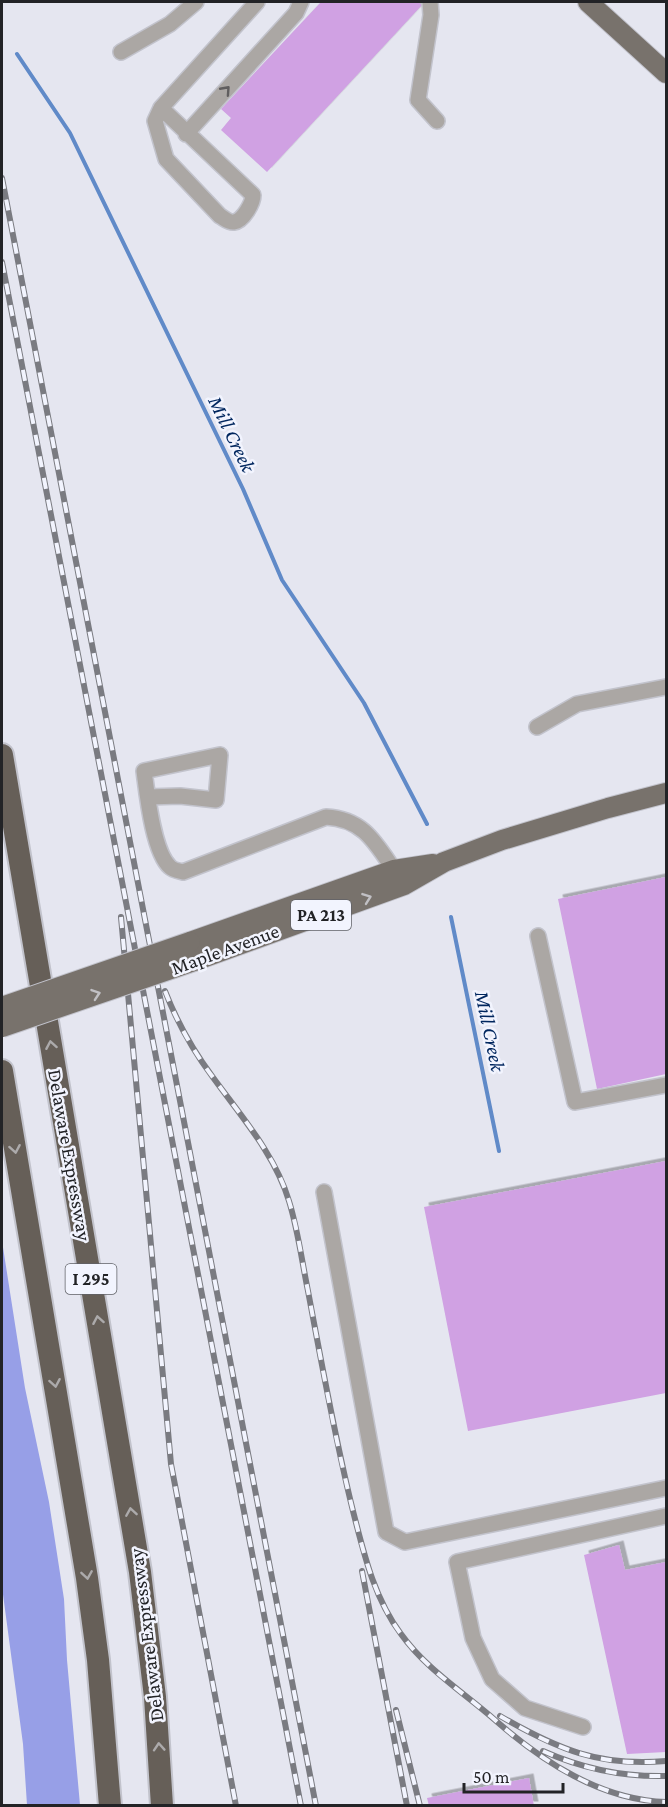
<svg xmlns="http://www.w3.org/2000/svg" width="668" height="1807" viewBox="0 0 668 1807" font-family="'Crimson Pro',serif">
<defs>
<filter id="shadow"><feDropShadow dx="4.5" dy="-4.5" stdDeviation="0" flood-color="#0004"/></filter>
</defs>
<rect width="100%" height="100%" fill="#e5e6f0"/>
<path fill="#979fe7" d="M2 1241 25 1388 49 1502 64 1599 67 1660 80 1805H27L23 1744 2 1587Z"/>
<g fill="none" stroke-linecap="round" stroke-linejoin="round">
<path stroke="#608ac8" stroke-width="4" d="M17 54 70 133 243 489 282 580 364 703 427 824
M451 917 499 1151"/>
</g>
<path fill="#d0a1e3" filter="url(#shadow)" d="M321 2H418L422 5 267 172 221 130 231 118 221 109Z
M666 877V1074L597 1089 558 899Z
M666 1161V1393L468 1431 424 1207Z
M619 1545 625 1570 666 1562V1752L627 1754 584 1555Z
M529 1778 534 1806H429L427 1798Z"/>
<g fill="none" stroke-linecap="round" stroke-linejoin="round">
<g stroke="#c2c3cc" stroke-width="18">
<path id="minor" d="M430 2 431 15 418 100 437 121
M121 52 170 24 196 2
M161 108 253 195C253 203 243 221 234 222 229 223 224 218 220 216L166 159 155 121 161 108 257 2
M186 134 296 13 301 2
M537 727 577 704 666 687
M148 797 180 796 216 800 220 755 144 771C147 793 153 852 170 867 173 870 179 871 183 872L326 817C363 819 375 842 394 870
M538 936 575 1102 666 1085
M324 1192 386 1532 405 1542 666 1488
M583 1727 525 1708 492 1679 473 1638 457 1562 666 1516"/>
</g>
<g stroke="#c2c3cc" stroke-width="22">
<path id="major" d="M588 2 666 73
M190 942 394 870 433 864
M194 961 404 885 444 862 502 840 608 808 666 793"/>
</g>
<g stroke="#c2c3cc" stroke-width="26">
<path id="highway" d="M2 755 140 1572 155 1697 162 1806
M2 1071 87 1578 98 1660 110 1806"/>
</g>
<use href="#minor" stroke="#aba7a4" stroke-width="15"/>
<use href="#major" stroke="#78726c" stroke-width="20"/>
<use href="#highway" stroke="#665f58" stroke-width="22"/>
<g stroke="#7a7b81" stroke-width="6">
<path id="rail" d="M2 178 316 1806
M2 262 301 1806
M121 917 171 1464 236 1806
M165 991C177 1022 192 1049 212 1076 240 1115 275 1154 289 1201 298 1230 302 1262 308 1291 322 1365 335 1439 353 1511 364 1554 374 1598 401 1634 426 1669 463 1692 495 1720 543 1762 601 1800 666 1802
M362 1571 407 1806
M396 1710 420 1806
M500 1716C557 1749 599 1767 666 1761
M543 1751C583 1769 623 1777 666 1776"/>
</g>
<use href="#rail" stroke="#f2f4fe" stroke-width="4" stroke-dasharray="11" stroke-linecap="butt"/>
<g stroke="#c2c3cc" stroke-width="22" stroke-linecap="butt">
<path id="major-bridge" d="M2 1007 190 942
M2 1027 194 961"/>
</g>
<use href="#major-bridge" stroke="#78726c" stroke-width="20"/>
</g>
<defs><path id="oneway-chevron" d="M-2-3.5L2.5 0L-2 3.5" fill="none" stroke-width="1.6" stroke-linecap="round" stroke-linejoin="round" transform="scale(1.5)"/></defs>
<use stroke="#605e5f" href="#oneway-chevron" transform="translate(226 90) rotate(-48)"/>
<g stroke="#c1c0c4">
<use href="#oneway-chevron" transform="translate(367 898) rotate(-20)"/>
<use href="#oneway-chevron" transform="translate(96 994) rotate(-19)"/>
</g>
<g stroke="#acaaab">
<use href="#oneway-chevron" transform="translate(51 1045) rotate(-100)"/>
<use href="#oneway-chevron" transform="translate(15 1149) rotate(80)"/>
<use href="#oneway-chevron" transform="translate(98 1320) rotate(-100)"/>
<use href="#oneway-chevron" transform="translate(55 1383) rotate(80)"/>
<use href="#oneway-chevron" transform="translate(131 1512) rotate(-99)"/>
<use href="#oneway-chevron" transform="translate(87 1575) rotate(81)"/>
<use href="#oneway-chevron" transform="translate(159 1747) rotate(-94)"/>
</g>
<g text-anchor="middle" stroke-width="5" stroke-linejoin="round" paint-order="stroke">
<g fill="#f2f4fe" stroke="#606267" stroke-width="1.5">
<rect x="291" y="900" width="60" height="30" rx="4.5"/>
<rect x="65.5" y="1264" width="51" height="30" rx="4.5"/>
</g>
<g font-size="18" font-weight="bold" fill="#222326">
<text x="321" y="921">PA 213</text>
<text x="91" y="1285">I 295</text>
</g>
<g font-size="20" fill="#222326" stroke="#f2f4fe">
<text transform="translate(225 949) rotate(-20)" y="7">Maple Avenue</text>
<text transform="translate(70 1155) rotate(80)" y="7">Delaware Expressway</text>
<text transform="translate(146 1635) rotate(-97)" y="7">Delaware Expressway</text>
</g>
<g font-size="21" font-style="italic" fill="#00265e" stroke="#f2f4fe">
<text transform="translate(232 434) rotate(64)" y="7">Mill Creek</text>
<text transform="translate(490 1031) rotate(78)" y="7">Mill Creek</text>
</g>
</g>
<rect width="668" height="1807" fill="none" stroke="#222326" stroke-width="6"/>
<path d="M464 1783v9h99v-9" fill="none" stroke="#222326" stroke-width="3"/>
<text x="473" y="1783" font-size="18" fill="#222326" stroke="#f2f4fe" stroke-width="4.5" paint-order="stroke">50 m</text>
</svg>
